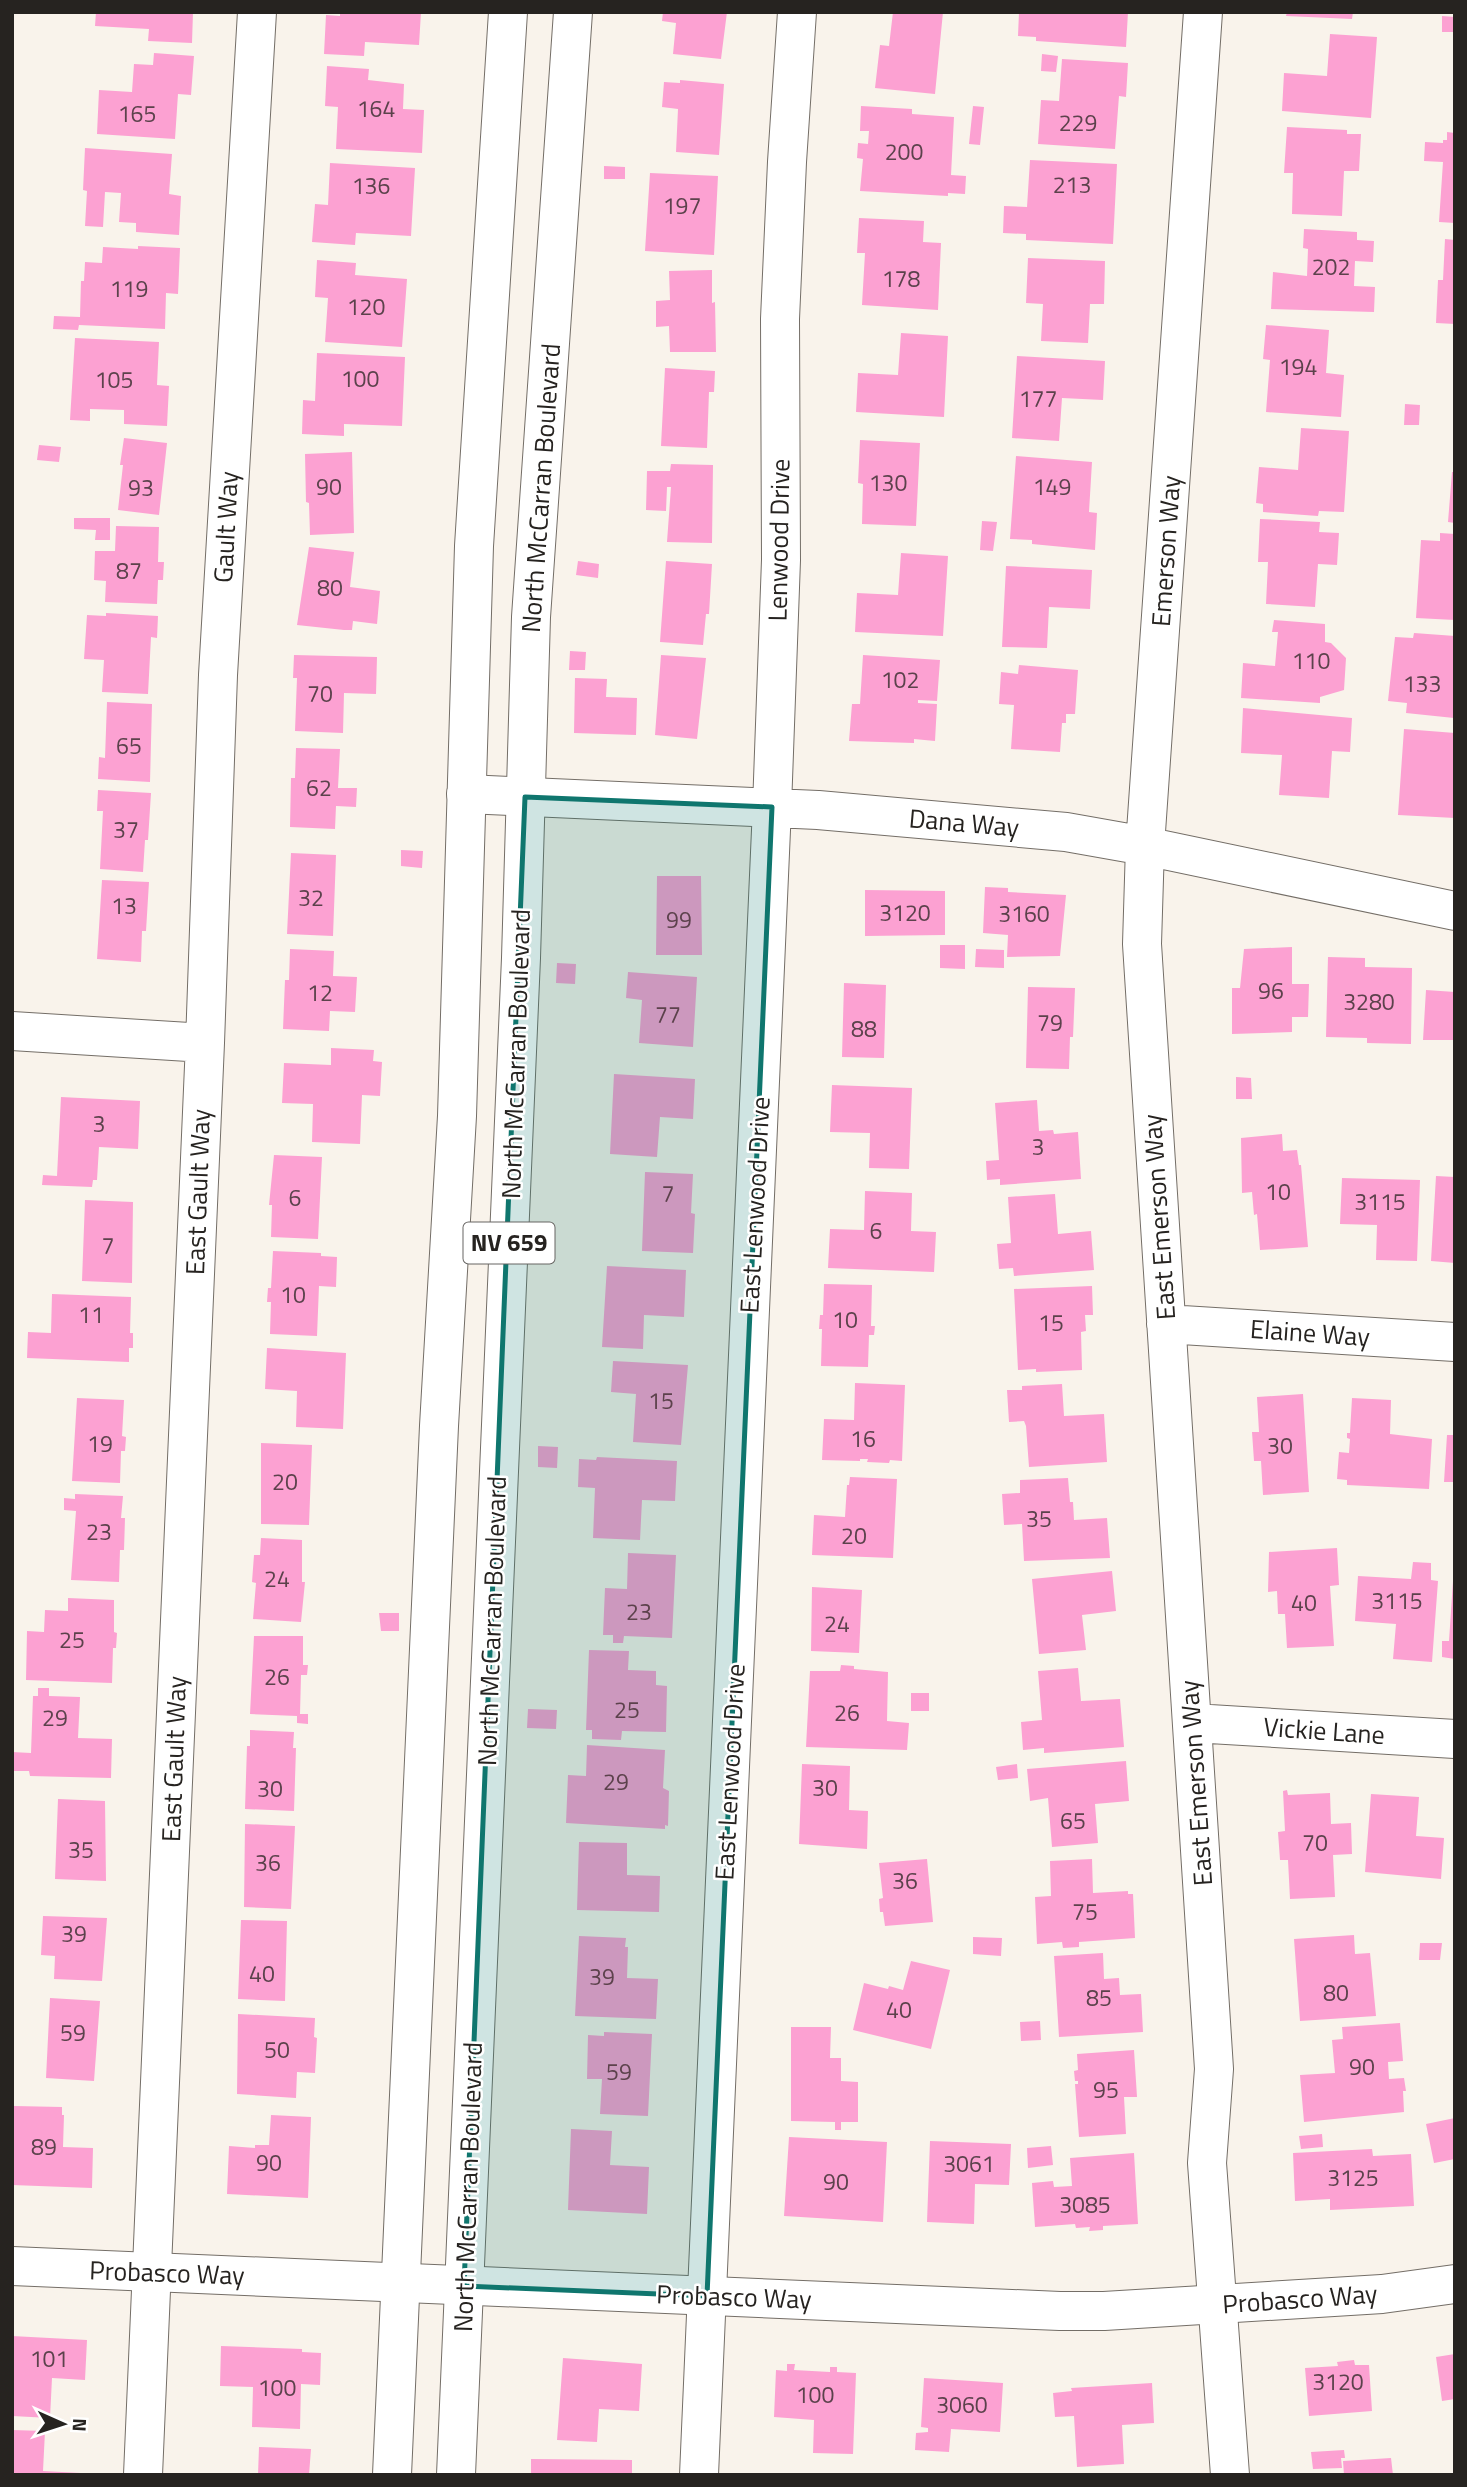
<svg xmlns="http://www.w3.org/2000/svg" width="1467" height="2487" viewBox="0 0 1467 2487" font-family="'Titillium Web',sans-serif">
<rect width="100%" height="100%" fill="#f9f3eb"/>
<path fill="#fca1d2" d="M96 12H193L192 43 148 41 149 29 95 26Z
M340 12H421L419 45 365 42 364 56 324 54 326 15 340 16Z
M663 12H727L721 59 673 54 676 23 662 21Z
M893 12H943L935 94 875 88 880 45 889 46Z
M1019 12H1128L1126 47 1036 41V37L1018 36Z
M1287 12H1353L1352 19 1286 16Z
M1442 16 1455 17V32H1442Z
M1330 34 1377 37 1371 118 1282 111 1284 73 1327 76Z
M154 53 194 56 191 95 178 94 175 139 97 134 99 90 132 92 134 64 153 65Z
M1042 54 1058 56 1056 72 1041 71Z
M1062 59 1128 63 1126 97 1119 96 1115 149 1038 144 1041 100 1059 101Z
M327 66 369 69 368 80 404 84 403 109 424 110 422 153 336 149 338 107 325 106Z
M680 80 724 84 719 155 676 152 678 109 662 107 664 82 680 83Z
M861 106 912 109V114L954 117 951 175 966 176 965 194 948 193V196L860 191 863 159 857 158 858 143 868 144 869 131H860Z
M973 106 984 107 980 145 969 144Z
M1287 127 1347 130V134H1361L1359 171H1344L1342 216 1292 214 1293 173H1284Z
M1447 132 1455 133V223L1439 222 1443 162 1424 161 1425 142 1443 143V140H1447Z
M85 148 172 154 169 194 181 196 179 235 136 232V223L119 222 121 193 105 192 103 227 85 226 87 191 83 190Z
M1030 160 1117 164 1113 244 1026 240V234L1003 233 1004 206 1027 207Z
M330 163 415 168 411 236 356 233 355 245 312 242 315 204 328 205Z
M604 166 625 167V179H604Z
M650 173 718 176 714 255 645 251Z
M859 218 924 221 923 242 941 243 938 310 862 305 865 253H857Z
M1304 229 1357 232V240L1374 241 1373 262 1355 261 1354 286 1375 287 1374 312 1271 309 1273 272 1307 276 1308 249 1303 248Z
M1445 239 1455 240V324L1436 323 1438 280H1443Z
M138 246 180 248 178 294 166 293 165 329 79 325 78 330 53 329 54 316 80 317 81 281H84L85 262 102 263 103 247 138 249Z
M1028 258 1105 261 1104 304H1090L1088 343 1041 341 1043 304 1026 303Z
M317 260 356 263 355 275 407 279 402 347 325 342 328 298 315 297Z
M712 270V303L715 302 716 352H670L669 326 656 327V301L670 300 669 271Z
M1266 325 1329 330 1326 373 1344 375 1341 417 1266 412 1270 360 1263 359Z
M901 333 948 336 944 417 856 412 858 373 898 375Z
M75 338 159 342 157 385 169 386 167 426 124 424V410L90 409V421L70 420Z
M317 353 405 357 402 426 344 424V436L302 434 303 400 315 401Z
M1017 356 1105 361 1103 400 1062 398 1059 441 1012 438Z
M665 368 715 371 714 392H709L707 448 661 446Z
M1405 404 1420 405 1419 425H1404Z
M1301 428 1349 431 1344 512 1319 511 1318 516 1263 512V504L1256 503 1259 467 1298 470Z
M124 438 167 443 159 515 118 510 123 465H120Z
M860 440 920 443 916 526 862 524 863 484 858 483Z
M39 445 61 447 59 462 37 460Z
M352 452 354 533 310 535 309 503 306 502 305 454Z
M1016 456 1092 462 1089 512 1097 513 1095 550 1032 544V540L1010 539Z
M671 464 713 465 712 543 667 542 671 487H667L666 511 646 510 647 471H670Z
M1452 472H1455V523L1448 522Z
M74 518H110V540H95L96 530 74 529Z
M1260 519 1320 522 1319 532 1339 533 1337 565 1318 564 1315 607 1266 604 1268 562H1258Z
M982 521 997 522 993 551 980 550Z
M116 526 159 527 158 562H164L163 580H158L157 604 105 602 106 581 94 580 95 551H115Z
M1440 533 1455 534V620L1416 618 1421 540 1440 541Z
M309 547 354 552 350 587 380 591 377 624 353 621 352 630H344L297 625Z
M901 553 948 556 943 636 855 632 857 593 898 595Z
M578 561 599 564 598 578 576 575Z
M666 561 712 564 709 614H706L703 645 660 642Z
M1006 566 1092 570 1090 609 1049 607 1047 648 1002 647Z
M106 613 158 616 157 638 151 637 148 694 102 692 104 660 84 659 87 615 106 616Z
M1274 620 1325 624V642L1331 643 1346 658 1344 690 1320 697V703L1241 698 1243 663 1275 666 1278 632H1272Z
M1414 633 1455 636 1454 718 1406 713 1407 703 1388 701 1395 637 1413 638Z
M570 651 586 652 585 670H569Z
M294 655 377 657 376 694 344 693 343 733 295 731 297 678H293Z
M661 655 706 658 697 739 655 735Z
M863 655 940 660 937 701 918 700V703L937 704 935 741 914 739V743L849 741 852 704H860Z
M1019 665 1078 670 1075 714H1066V723H1062L1060 752 1011 749 1014 705 999 704 1001 672 1018 674Z
M575 678 607 679 606 697 637 698 636 735 574 733Z
M107 702 152 704 150 782 98 779 99 757 105 758Z
M1243 708 1352 718 1350 752 1332 751 1329 798 1279 795 1282 755 1241 753Z
M1404 729 1455 733V818L1398 815Z
M296 748 340 749 338 788H357L356 807 336 806 335 829 290 827 291 778H295Z
M98 790 151 793 148 840H145L143 872 100 869 103 811H97Z
M401 850 423 851 422 868 401 866Z
M291 853 336 855 333 936 287 934Z
M657 876H701L702 955H656Z
M102 880 149 882 146 931H142L141 962 97 959Z
M985 887 1008 888V892L1066 895 1060 956 1007 957 1008 935 983 933Z
M865 890 945 891V935L865 936Z
M940 945H965V969L940 968Z
M1292 947V984H1309L1308 1017H1292V1032L1232 1034V988H1240L1244 949Z
M290 949 334 951 333 976 357 977 355 1012 330 1011 329 1031 283 1029 285 980H289Z
M976 949 1004 950V968L975 967Z
M1328 957 1365 958V967L1412 968 1411 1044 1367 1043V1038L1326 1037Z
M557 963 576 964 575 984 556 983Z
M628 972 697 977 693 1047 639 1043 642 1000 626 998Z
M844 983 886 985 884 1058 842 1057Z
M1028 987 1075 988 1073 1037H1070L1069 1069 1026 1068Z
M1426 990 1455 992V1040H1423Z
M331 1048 374 1050 373 1061 382 1062 380 1096 362 1095 360 1144 312 1142 313 1104 282 1103 284 1063 331 1065Z
M614 1074 695 1079 693 1119 660 1117 657 1157 610 1154Z
M1236 1077 1251 1078 1252 1099H1236Z
M832 1085 912 1088 909 1169 869 1168 870 1133 830 1132Z
M61 1097 140 1101 138 1149 99 1147 97 1180H93L92 1187 42 1185 43 1175 57 1176Z
M1037 1100 1039 1131 1053 1130 1054 1134 1078 1132 1081 1179 1000 1185V1179L987 1180 986 1161 999 1160 995 1103Z
M1282 1134 1283 1151 1297 1150 1299 1165H1301L1308 1247 1260 1250 1257 1214 1254 1215 1252 1192 1242 1193 1241 1138Z
M274 1155 322 1157 318 1239 271 1237 272 1205H269Z
M645 1172 693 1174 691 1213 695 1214 693 1253 642 1251Z
M1436 1176 1455 1177V1263L1431 1261Z
M1342 1178 1420 1180 1417 1261 1376 1260 1377 1225 1340 1224Z
M865 1191 912 1193 911 1231 936 1232 934 1272 828 1268 830 1229 864 1230Z
M1055 1194 1058 1234 1091 1231 1094 1270 1014 1276 1013 1268 999 1269 997 1244 1011 1243 1008 1197Z
M85 1200 133 1202 132 1283 82 1281Z
M273 1251 321 1253V1256L337 1257 336 1287 319 1286 317 1336 270 1334 271 1302H267L268 1288H271Z
M607 1266 686 1270 684 1317 644 1315 643 1349 602 1347Z
M824 1284 872 1285 871 1326H875L874 1335H869L868 1367 821 1366 822 1329H819L820 1315H823Z
M1092 1286 1093 1315H1085L1086 1331 1081 1332 1082 1370 1036 1372V1369L1018 1370 1014 1289Z
M52 1294 131 1297 130 1333H133V1348H129V1362L27 1358 28 1332 51 1333Z
M267 1348 346 1353 343 1429 296 1427 297 1391 265 1389Z
M613 1361 688 1365 681 1445 633 1442 636 1394 611 1392Z
M855 1383 905 1385 902 1461 890 1460 889 1463 867 1462 868 1459H860V1461L822 1460 824 1419 854 1420Z
M1062 1384 1064 1416 1104 1414 1107 1462 1029 1467 1026 1426 1024 1421 1009 1422 1007 1390H1022V1386Z
M1303 1394 1309 1492 1263 1495 1261 1461H1254L1252 1432H1259L1257 1397Z
M77 1398 124 1400 122 1436 126 1437 125 1451H121L120 1483 72 1481Z
M1352 1398 1391 1400 1390 1434 1432 1439 1429 1489 1347 1485V1480L1337 1479 1339 1452 1349 1453 1350 1439 1347 1438V1433H1350Z
M1447 1435H1455V1482H1444Z
M261 1443 312 1445 309 1525 261 1524Z
M538 1446 558 1447 557 1468 538 1467Z
M597 1457 677 1461 675 1501 642 1500 640 1540 593 1538 595 1488 578 1487 579 1459 596 1460Z
M850 1477 897 1479 893 1558 812 1555 814 1515 845 1517 847 1485H849Z
M1068 1478 1070 1502H1073L1074 1520 1107 1518 1110 1558 1024 1561 1022 1524 1004 1525 1002 1494 1020 1493V1480Z
M75 1494 123 1496 121 1518H125L124 1550H120L119 1582 71 1580 76 1511 64 1510V1498L75 1499Z
M261 1538 302 1540V1582H305L301 1622 253 1619 256 1583 252 1582 254 1555H260Z
M1337 1548 1339 1585 1330 1586 1334 1646 1287 1648 1285 1614H1278L1277 1591 1268 1592 1269 1552Z
M628 1553 676 1555 672 1638 624 1636 623 1643H613V1635H603L605 1588 627 1589Z
M1413 1562 1431 1563V1580L1438 1581 1432 1662 1393 1659 1396 1624 1355 1621 1358 1576 1411 1579Z
M1112 1571 1116 1611 1082 1615 1086 1650 1039 1654 1032 1579Z
M1453 1581H1455V1659L1442 1657V1641H1449Z
M812 1587 862 1590 859 1653 811 1651Z
M68 1598 114 1600V1632L117 1633 116 1648H113L112 1683 26 1680 27 1631 44 1632 45 1610 68 1611Z
M379 1613H399V1631H381Z
M254 1636H303V1665H308L307 1675H301L300 1714H308V1724L297 1723V1716L250 1714Z
M589 1650 629 1651 628 1670 656 1671V1685L667 1686 666 1732 622 1731 621 1740 592 1739V1730H586Z
M841 1665 854 1666V1669L888 1672 887 1721 909 1723 907 1750 806 1747 810 1671H840Z
M1078 1668 1081 1701 1120 1699 1124 1747 1044 1753V1748L1023 1750 1021 1722 1042 1720 1038 1671Z
M38 1688H49V1696L80 1697 78 1738 112 1739 111 1778 30 1776 29 1771H12V1752L31 1753 33 1696H38Z
M911 1693H929V1711H911Z
M528 1709 557 1710 556 1729 527 1728Z
M250 1730 294 1732 293 1748H296L294 1811 245 1809 247 1746H250Z
M587 1745 665 1750 663 1788 669 1791 668 1826 665 1825V1829L566 1823 568 1775 586 1776Z
M1126 1761 1129 1801 1095 1804 1098 1843 1052 1847 1048 1798 1030 1801 1027 1769Z
M802 1764 850 1766 849 1810 868 1811 867 1849 799 1844Z
M1017 1764 1018 1778 998 1780 996 1767Z
M1287 1790 1288 1795 1330 1793 1331 1824 1351 1823 1352 1854 1333 1855 1335 1897 1290 1899 1288 1860H1280L1278 1832 1285 1831 1283 1791Z
M1371 1794 1419 1797 1416 1836 1444 1838 1441 1879 1365 1872Z
M58 1799 105 1801 106 1881 55 1879Z
M245 1824 295 1826 291 1909 244 1907Z
M579 1842 627 1843V1875L660 1876 659 1912 577 1910Z
M927 1859 933 1922 885 1926 883 1912H880L879 1899 883 1898 879 1863Z
M1092 1859 1093 1893 1128 1891V1894H1133L1135 1938 1079 1942V1947L1063 1948 1062 1942 1037 1944 1035 1897 1051 1896 1050 1861Z
M43 1916 107 1918 102 1981 54 1979 55 1956 41 1955Z
M241 1920 287 1921 285 2001 238 1999Z
M1354 1935 1355 1954 1370 1953 1376 2016 1300 2021 1294 1939Z
M579 1936 626 1938 625 1947H628L627 1978 658 1979 656 2019 575 2016Z
M973 1937 1002 1938 1001 1956 973 1954Z
M1420 1943H1442L1440 1960H1419Z
M1103 1953 1104 1979 1119 1978 1120 1995 1141 1994 1143 2032 1059 2037 1054 1956Z
M911 1961 950 1970 931 2049 853 2030 864 1983 888 1989 889 1986 903 1990Z
M50 1998 100 2001 94 2081 46 2078Z
M238 2014 315 2018 314 2037 317 2038 315 2073 297 2072 296 2098 237 2094Z
M1040 2021 1041 2040 1021 2041 1020 2022Z
M1400 2023 1403 2061 1388 2062 1389 2079 1404 2078 1406 2091H1403L1404 2112 1304 2122 1300 2075 1335 2073 1332 2040 1343 2039 1342 2027Z
M791 2027H831L830 2058H841V2081L858 2082V2122H841V2130H835V2122L791 2121Z
M604 2032 652 2034 648 2116 600 2114 602 2079H587L588 2035 604 2036Z
M1134 2050 1137 2097H1124L1126 2134 1079 2137 1075 2084H1078V2081H1075L1074 2071 1078 2070 1077 2054Z
M14 2106 62 2107V2115H64L63 2147 93 2148 92 2188 12 2185Z
M271 2115 311 2117 308 2198 227 2194 229 2146 255 2148V2145H269Z
M1455 2118V2159L1434 2163 1426 2124Z
M571 2129 612 2131 610 2165 649 2167 647 2214 568 2210Z
M1322 2134 1323 2147 1301 2149 1299 2136Z
M789 2137 887 2142 883 2222 784 2216Z
M930 2141 1011 2144 1009 2185 975 2184 974 2224 927 2222Z
M1051 2146 1053 2165 1028 2168 1027 2148Z
M1372 2149 1373 2156 1411 2154 1414 2206 1330 2210V2199L1295 2201 1293 2153Z
M1134 2153 1138 2224 1103 2226V2230L1089 2231 1090 2227 1076 2228 1075 2224 1035 2227 1032 2183 1053 2181 1054 2187 1072 2186 1070 2158Z
M12 2336 87 2340 85 2380 52 2378 50 2418 12 2416Z
M221 2346 302 2349V2352L321 2353 320 2385 301 2384 300 2429 252 2427 253 2387 220 2386Z
M1455 2354V2399L1442 2401 1436 2357Z
M563 2358 642 2364 639 2411 599 2409 597 2442 557 2440Z
M1354 2360 1355 2365H1369L1372 2411 1309 2416 1305 2368 1338 2366 1337 2362Z
M787 2364H795L794 2370 830 2372V2367H837V2372L856 2373 853 2454 813 2453 814 2420 774 2417 776 2370 787 2371Z
M924 2378 1003 2383 1000 2432 951 2429 949 2452 915 2450 916 2433 928 2432V2428L921 2427Z
M1152 2383 1154 2423 1122 2425 1124 2464 1077 2467 1074 2416 1055 2417 1053 2393 1072 2391 1071 2388Z
M12 2430 45 2431 43 2471 81 2473V2475H12Z
M259 2447 311 2449 309 2475H258Z
M1344 2450 1345 2458H1341L1342 2468 1313 2469 1311 2452Z
M1391 2458 1393 2475H1344L1343 2461Z
M531 2459 632 2460V2475H531Z"/>
<g fill="none" stroke-linecap="round" stroke-linejoin="round">
<g stroke="#746e67" stroke-width="40">
<path id="minor" d="M1203 12 1145 846 1142 944 1214 2069 1207 2163 1230 2475
M466 794 818 810 1066 832 1145 846 1455 911
M12 1031 205 1043
M1166 1324 1455 1342
M1193 1723 1455 1739
M143 2475 205 1043 218 675 257 12
M699 2475 772 807 781 560 780 319 787 162 797 12"/>
</g>
<g stroke="#746e67" stroke-width="40">
<path id="tertiary" d="M12 2266 1060 2311H1104L1382 2294 1455 2284"/>
</g>
<g stroke="#746e67" stroke-width="40">
<path id="primary" d="M392 2475 439 1426 457 1116 474 546 508 12
M456 2475 521 958 531 617 573 12"/>
</g>
<use href="#minor" stroke="#fff" stroke-width="38"/>
<use href="#tertiary" stroke="#fff" stroke-width="38"/>
<use href="#primary" stroke="#fff" stroke-width="38"/>
</g>
<path fill="#0f766e" fill-opacity="0.2" stroke="#0f766e" stroke-width="5" stroke-linejoin="round" d="M525 797 772 807 707 2296 464 2286Z"/>
<g text-anchor="middle" stroke-width="5" stroke-linejoin="round" paint-order="stroke">
<g font-size="23" fill="#5c424c">
<text x="376" y="117">164</text>
<text x="137" y="122">165</text>
<text x="1078" y="131">229</text>
<text x="904" y="160">200</text>
<text x="1072" y="193">213</text>
<text x="371" y="194">136</text>
<text x="682" y="214">197</text>
<text x="1331" y="275">202</text>
<text x="901" y="287">178</text>
<text x="129" y="297">119</text>
<text x="366" y="315">120</text>
<text x="1298" y="375">194</text>
<text x="360" y="387">100</text>
<text x="114" y="388">105</text>
<text x="1038" y="407">177</text>
<text x="888" y="491">130</text>
<text x="329" y="495">90</text>
<text x="1052" y="495">149</text>
<text x="141" y="496">93</text>
<text x="129" y="579">87</text>
<text x="330" y="596">80</text>
<text x="1311" y="669">110</text>
<text x="900" y="688">102</text>
<text x="1422" y="692">133</text>
<text x="320" y="702">70</text>
<text x="129" y="754">65</text>
<text x="319" y="796">62</text>
<text x="126" y="838">37</text>
<text x="311" y="906">32</text>
<text x="124" y="914">13</text>
<text x="905" y="921">3120</text>
<text x="1024" y="922">3160</text>
<text x="679" y="928">99</text>
<text x="1271" y="999">96</text>
<text x="320" y="1001">12</text>
<text x="1369" y="1010">3280</text>
<text x="668" y="1023">77</text>
<text x="1050" y="1031">79</text>
<text x="864" y="1037">88</text>
<text x="99" y="1132">3</text>
<text x="1038" y="1155">3</text>
<text x="1278" y="1200">10</text>
<text x="668" y="1202">7</text>
<text x="295" y="1206">6</text>
<text x="1380" y="1210">3115</text>
<text x="876" y="1239">6</text>
<text x="108" y="1254">7</text>
<text x="293" y="1303">10</text>
<text x="91" y="1323">11</text>
<text x="845" y="1328">10</text>
<text x="1051" y="1331">15</text>
<text x="661" y="1409">15</text>
<text x="863" y="1447">16</text>
<text x="100" y="1452">19</text>
<text x="1280" y="1454">30</text>
<text x="285" y="1490">20</text>
<text x="1039" y="1527">35</text>
<text x="99" y="1540">23</text>
<text x="854" y="1544">20</text>
<text x="277" y="1587">24</text>
<text x="1397" y="1609">3115</text>
<text x="1304" y="1611">40</text>
<text x="639" y="1620">23</text>
<text x="837" y="1632">24</text>
<text x="72" y="1648">25</text>
<text x="277" y="1685">26</text>
<text x="627" y="1718">25</text>
<text x="847" y="1721">26</text>
<text x="55" y="1726">29</text>
<text x="616" y="1790">29</text>
<text x="825" y="1796">30</text>
<text x="270" y="1797">30</text>
<text x="1073" y="1829">65</text>
<text x="1315" y="1851">70</text>
<text x="81" y="1858">35</text>
<text x="268" y="1871">36</text>
<text x="905" y="1889">36</text>
<text x="1085" y="1920">75</text>
<text x="74" y="1942">39</text>
<text x="262" y="1982">40</text>
<text x="602" y="1985">39</text>
<text x="1336" y="2001">80</text>
<text x="1099" y="2006">85</text>
<text x="899" y="2018">40</text>
<text x="73" y="2041">59</text>
<text x="277" y="2058">50</text>
<text x="1362" y="2075">90</text>
<text x="619" y="2080">59</text>
<text x="1106" y="2098">95</text>
<text x="44" y="2155">89</text>
<text x="269" y="2171">90</text>
<text x="969" y="2172">3061</text>
<text x="1353" y="2186">3125</text>
<text x="836" y="2190">90</text>
<text x="1085" y="2213">3085</text>
<text x="49" y="2367">101</text>
<text x="1338" y="2390">3120</text>
<text x="277" y="2396">100</text>
<text x="815" y="2403">100</text>
<text x="962" y="2413">3060</text>
</g>
<rect fill="#fff" stroke="#676563" stroke-width="2" x="463.5" y="1222.5" width="91" height="41" rx="5"/>
<g font-size="24" font-weight="bold" fill="#262320">
<text x="509" y="1251">NV 659</text>
</g>
<g font-size="26" fill="#262320" stroke="#fff">
<text transform="translate(541 488) rotate(-86)" y="9">North McCarran Boulevard</text>
<text transform="translate(226 527) rotate(-87)" y="9">Gault Way</text>
<text transform="translate(779 540) rotate(-89)" y="9">Lenwood Drive</text>
<text transform="translate(1166 551) rotate(-86)" y="9">Emerson Way</text>
<text transform="translate(964 823) rotate(5)" y="9">Dana Way</text>
<text transform="translate(516 1054) rotate(-88)" y="9">North McCarran Boulevard</text>
<text transform="translate(198 1192) rotate(-88)" y="9">East Gault Way</text>
<text transform="translate(755 1205) rotate(-87)" y="9">East Lenwood Drive</text>
<text transform="translate(1159 1217) rotate(-94)" y="9">East Emerson Way</text>
<text transform="translate(1310 1333) rotate(4)" y="9">Elaine Way</text>
<text transform="translate(492 1621) rotate(-88)" y="9">North McCarran Boulevard</text>
<text transform="translate(1324 1731) rotate(4)" y="9">Vickie Lane</text>
<text transform="translate(174 1759) rotate(-88)" y="9">East Gault Way</text>
<text transform="translate(730 1772) rotate(-87)" y="9">East Lenwood Drive</text>
<text transform="translate(1196 1783) rotate(-94)" y="9">East Emerson Way</text>
<text transform="translate(468 2187) rotate(-88)" y="9">North McCarran Boulevard</text>
<text transform="translate(167 2273) rotate(2)" y="9">Probasco Way</text>
<text transform="translate(734 2297) rotate(2)" y="9">Probasco Way</text>
<text transform="translate(1300 2299) rotate(-4)" y="9">Probasco Way</text>
</g>
</g>
<rect width="1467" height="2487" fill="none" stroke="#262320" stroke-width="28"/>
<g transform="translate(63 2424) rotate(93)" stroke="#ffffff" stroke-width="5" paint-order="stroke">
<path d="M0-5L12 26L0 18L-12 26Z" fill="#262320"/>
<text y="-10" font-size="19" font-weight="bold" text-anchor="middle" fill="#262320">N</text>
</g>
</svg>
